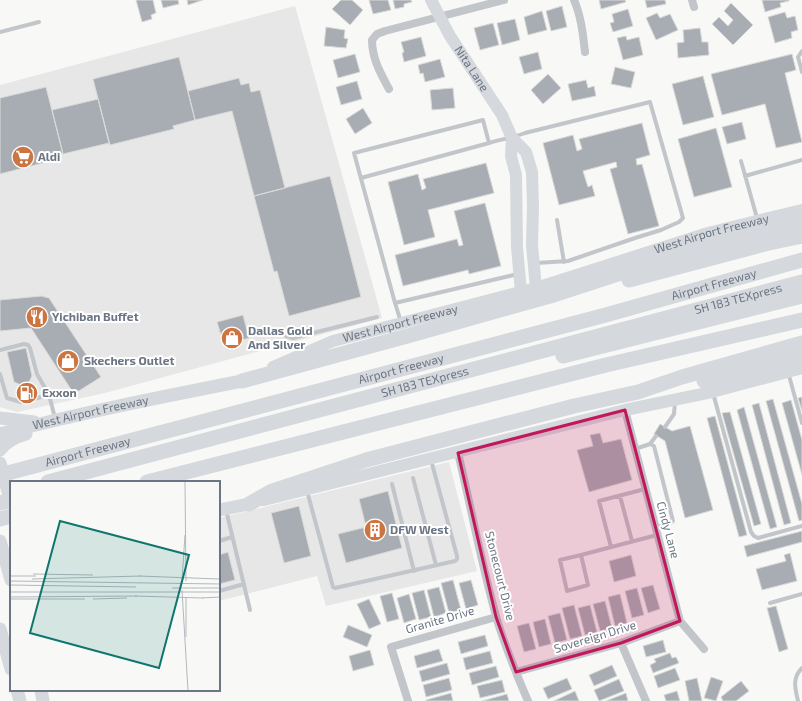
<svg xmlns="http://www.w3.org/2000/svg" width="802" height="701" viewBox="0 0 802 701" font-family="'Exo 2',sans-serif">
<rect width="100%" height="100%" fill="#f8f8f6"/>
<path fill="#e6e7e6" d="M295 6 382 318 105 393 17 412 0 407V85Z
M449 462 477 571 326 606 317 576 219 601V518Z"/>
<path fill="#a8adb4" stroke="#dadad8" d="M136 0H153L156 13 151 15 152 19 142 22Z
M161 0H178L179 4 163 8Z
M187 0H203L188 5Z
M341 0H352L363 10 350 25 332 9Z
M369 0H388L391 10 373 14Z
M393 0H411L412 2 404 4V7L395 9Z
M599 0H625L626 2 601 9Z
M645 0H665L666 4 647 8Z
M762 0H789V1L780 3 781 7 765 12Z
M731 3 753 25 733 45 712 24 719 17 728 26 733 20 724 11Z
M562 6 567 27 551 31 546 11Z
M628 9 633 26 613 32 610 23 614 22 612 14Z
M542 11 547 30 528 35 524 17Z
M785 12 787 18 795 16 798 30 791 32 792 38 775 43 768 17Z
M657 13 660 18 670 14 678 30 656 40 646 18Z
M515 19 520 40 502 45 497 23Z
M493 23 499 45 480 50 474 28Z
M326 27 345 30 344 38 348 39 346 48 324 46Z
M700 28 702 42H708L709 55 678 58 677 43 684 42 683 30Z
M626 36 627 40 639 37 643 55 623 60 617 38Z
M421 37 426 56 404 62 402 53 404 52 401 42Z
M538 52 542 69 524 74 519 57Z
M355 54 360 72 338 78 333 60Z
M792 54 796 70 785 73 802 142 776 148 765 104 722 115 711 74Z
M179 57 195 120 173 126 174 129 110 145 93 79Z
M440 59 445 77 425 82 423 73 420 74 418 65Z
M615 67 635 72 631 88 611 84Z
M548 74 561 88 543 104 531 90Z
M703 76 714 117 683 125 672 84Z
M239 78 241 85 249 83 251 92 260 90 285 188 254 196 232 111 195 120 188 91Z
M586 80 588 88 594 86 596 96 572 101 568 84Z
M357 81 362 99 341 105 336 87Z
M46 87 63 154 42 160 43 163 0 174V98Z
M453 88 455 108 432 110 430 90Z
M98 99 109 143 63 154 52 110Z
M363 108 372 123 355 134 346 119Z
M742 122 746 139 727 144 722 127Z
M642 123 650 155 636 159 637 165 642 164 659 226 628 234 610 169 617 167 616 162 583 171 588 187 592 185 595 196 559 205 543 143 573 135 577 151 582 149 579 139Z
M716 128 732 187 694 197 678 139Z
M486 163 494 193 428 210 435 237 404 245 388 182 418 174 422 190 426 188 423 179Z
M330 176 361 297 289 316 277 271 274 272 254 196Z
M485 203 501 266 469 274 468 270 403 286 395 255 457 239 459 246 463 245 454 211Z
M41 296 49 298 101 377 74 394 31 328 0 331V300Z
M243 315 249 338 224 345 217 322Z
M26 348 32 376 28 384 21 385 14 382 7 352Z
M35 386 37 395 19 400 17 391Z
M802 397V411L798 398Z
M773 399 802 504V520L799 521 766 401Z
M791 400 802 440V475L782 403Z
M759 403 791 523 784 525 752 405Z
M744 407 777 527 770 529 737 410Z
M730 412 761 524 754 526 722 413Z
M715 416 747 535 739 537 707 418Z
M660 424 672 431 690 426 713 510 685 518 665 441 654 434Z
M600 433 603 443 621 439 632 480 589 492 577 450 593 446 590 435Z
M388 491 402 548 346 563 338 534 366 527 359 499Z
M299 506 311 556 284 563 271 513Z
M802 531V542L747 557 744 546Z
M228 552 235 580 219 584V555Z
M790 553 797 581 762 590 756 569 786 561 784 555Z
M631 555 636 576 614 582 609 561Z
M453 580 461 610 449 613 441 583Z
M471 580 478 605 466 609 459 583Z
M653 585 660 609 648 613 641 588Z
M439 587 446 613 434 617 427 590Z
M637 588 644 615 632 618 625 591Z
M424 590 431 617 419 620 412 593Z
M392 593 399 619 387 622 380 596Z
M409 594 416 619 404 623 397 598Z
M620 594 627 623 615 626 608 597Z
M369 599 381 624 369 629 357 604Z
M605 601 612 628 600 631 593 604Z
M574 605 582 636 570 639 562 608Z
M590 605 597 632 585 635 578 608Z
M776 606 788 649 779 652 767 608Z
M560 613 567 640 555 643 548 616Z
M545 619 551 644 539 647 533 622Z
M529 623 536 649 524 652 517 626Z
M348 625 372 635 367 647 343 637Z
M485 635 488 646 461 654 458 642Z
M663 640 666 652 646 657 643 646Z
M439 649 443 661 417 668 414 656Z
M370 650 374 665 353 671 349 656Z
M490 651 493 663 466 670 463 658Z
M670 653 672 658 676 657 679 663 653 673 650 665 656 662 654 659Z
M447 663 450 674 422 682 419 671Z
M612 665 617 676 594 686 589 675Z
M496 666 499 677 472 685 469 673Z
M675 668 680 680 658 688 654 676Z
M711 677 723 681 716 701 704 698Z
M449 678 452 690 426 697 423 685Z
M567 678 572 689 548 699 543 688Z
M697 678 702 701H689L685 681Z
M619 679 624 691 599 701 594 690Z
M502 680 505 692 480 698 477 686Z
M741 681 749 691 736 701H723L721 697Z
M575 691 579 701H554Z
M677 691 680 701H666L664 695Z
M451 693 453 701H426V700Z
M626 693 628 701H606Z
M507 694 509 701H482Z"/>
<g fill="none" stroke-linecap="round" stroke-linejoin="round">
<path stroke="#c2c5c9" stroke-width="4" d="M0 32 39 22
M802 51 798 57 802 72
M741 161 757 218
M745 176 802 160
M361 178 489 143
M557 220 564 262
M518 274 395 303 354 153 483 120 489 143C502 139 512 138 525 133L650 102 683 218 679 222 661 230 635 238 568 261 536 263
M395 303 401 322
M286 336 293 338 377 317
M0 350 24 344 28 345 30 348 37 374 49 395 55 418
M788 372 802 423
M0 374 7 398 21 402 49 395
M713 393 751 532 754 536 758 538 802 526
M665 427 674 414 675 402
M650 444 656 436
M635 449 650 444 654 446 673 521 667 525 656 527
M413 478 436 565
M392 484 414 571
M307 491 333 587 335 588 455 561 457 559V556L431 460
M620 496 632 541
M226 510 250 610
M219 541 232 537
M611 547 599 501 645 489
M581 555 560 560 567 591 588 585 581 555 657 535
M219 591 244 584
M770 603 802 594
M798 701C795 688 792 678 802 668"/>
<path stroke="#c2c5c9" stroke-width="8" d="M574 0C581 16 583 34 585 52
M692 0 694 7
M389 89C381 74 372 59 372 40L377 34 385 31 504 0
M625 410 680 621 704 649
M458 453C471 507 481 562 496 616 504 645 516 673 528 701
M621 643 646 701
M516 672 621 643 680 621
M408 701 391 647 496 617"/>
<g stroke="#d5d8dc" stroke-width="12">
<path id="s1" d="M431 0 450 36 502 115 512 138 526 152 532 172 533 206 532 245 536 288"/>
<path d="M512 138 511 156 516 175 517 247 521 292"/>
<path id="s2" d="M273 367 333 341 536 288 708 233 802 210"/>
<path d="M264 500 625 410 712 392 802 368"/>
</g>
<g stroke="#d5d8dc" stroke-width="13">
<path d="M0 418 34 422"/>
<path id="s3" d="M0 434C80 413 161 397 242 381"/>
<path d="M0 450C7 441 15 437 26 434"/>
<path d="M0 463 11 502"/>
<path d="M219 510 249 504"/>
<path d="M0 541 11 580"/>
<path d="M0 629 11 669"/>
<path d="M17 690 20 701"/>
<path d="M41 690 43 701"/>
</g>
<g stroke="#d5d8dc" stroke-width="15">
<path d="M629 280 769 243 802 236"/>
<path d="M563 356 802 296"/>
<path d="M242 381 411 335 550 296 676 255 765 231 802 222"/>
<path d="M704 381 802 356"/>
<path id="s4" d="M0 475 602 316 802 260"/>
<path id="s5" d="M48 482 802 282"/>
<path d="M147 482 606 365 802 320"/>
<path d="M0 503 11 500"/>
<path d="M249 504 272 491 366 460 574 406 638 392 682 377 802 343"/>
<path d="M0 519 11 516"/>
</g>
</g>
<path fill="#c2185b" fill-opacity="0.2" stroke="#c2185b" stroke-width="3" stroke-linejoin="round" d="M625 410 680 621 621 643 516 672 496 617 458 453Z"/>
<defs>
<g id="supermarket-disc" transform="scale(1.15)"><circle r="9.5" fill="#cd7541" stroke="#fff"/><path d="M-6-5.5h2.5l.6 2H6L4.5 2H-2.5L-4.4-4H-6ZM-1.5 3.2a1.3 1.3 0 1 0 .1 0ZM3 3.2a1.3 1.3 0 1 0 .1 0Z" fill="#fff"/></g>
<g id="restaurant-disc" transform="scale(1.15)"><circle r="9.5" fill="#cd7541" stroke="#fff"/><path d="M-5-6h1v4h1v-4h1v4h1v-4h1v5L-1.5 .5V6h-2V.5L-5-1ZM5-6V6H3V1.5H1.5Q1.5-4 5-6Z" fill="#fff"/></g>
<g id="shop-disc" transform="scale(1.15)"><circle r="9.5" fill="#cd7541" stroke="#fff"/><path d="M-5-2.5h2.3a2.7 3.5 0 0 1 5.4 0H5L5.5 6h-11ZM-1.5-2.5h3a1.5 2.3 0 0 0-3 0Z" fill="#fff"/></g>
<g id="fuel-disc" transform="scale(1.15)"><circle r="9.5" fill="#cd7541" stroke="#fff"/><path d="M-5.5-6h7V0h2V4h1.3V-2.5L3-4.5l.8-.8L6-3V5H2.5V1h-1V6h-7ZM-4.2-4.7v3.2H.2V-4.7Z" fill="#fff"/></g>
<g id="building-disc" transform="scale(1.15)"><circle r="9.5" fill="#cd7541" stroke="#fff"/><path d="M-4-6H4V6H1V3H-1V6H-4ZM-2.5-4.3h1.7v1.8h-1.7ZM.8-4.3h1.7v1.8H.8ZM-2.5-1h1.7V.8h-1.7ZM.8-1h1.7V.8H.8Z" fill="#fff"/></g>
</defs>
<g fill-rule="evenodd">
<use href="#supermarket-disc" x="23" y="157"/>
<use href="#restaurant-disc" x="37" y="317"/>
<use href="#shop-disc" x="232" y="338"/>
<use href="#shop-disc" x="68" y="361"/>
<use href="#fuel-disc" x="27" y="393"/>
<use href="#building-disc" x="375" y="530"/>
</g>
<g text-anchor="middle" stroke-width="4" stroke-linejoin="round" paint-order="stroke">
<g font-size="12" fill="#6b7583" stroke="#fff">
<text dy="4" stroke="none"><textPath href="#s1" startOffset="80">Nita Lane</textPath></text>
<text dy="4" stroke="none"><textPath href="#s2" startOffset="459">West Airport Freeway</textPath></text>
<text dy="4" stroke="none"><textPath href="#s4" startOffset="739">Airport Freeway</textPath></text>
<text dy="4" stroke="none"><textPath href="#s5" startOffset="714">SH 183 TEXpress</textPath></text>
<text dy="4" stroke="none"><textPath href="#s2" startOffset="135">West Airport Freeway</textPath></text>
<text dy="4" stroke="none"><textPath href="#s4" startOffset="415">Airport Freeway</textPath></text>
<text dy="4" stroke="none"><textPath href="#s5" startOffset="390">SH 183 TEXpress</textPath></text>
<text dy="4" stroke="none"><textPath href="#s3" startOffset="93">West Airport Freeway</textPath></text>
<text dy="4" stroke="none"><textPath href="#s4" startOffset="91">Airport Freeway</textPath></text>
<text transform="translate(668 530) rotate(75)" y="4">Cindy Lane</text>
<text transform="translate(500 576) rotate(76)" y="4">Stonecourt Drive</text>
<text transform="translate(440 620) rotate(-16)" y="4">Granite Drive</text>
<text transform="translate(595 637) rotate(-17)" y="4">Sovereign Drive</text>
</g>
<g font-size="12" font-weight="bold" fill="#6b7583" stroke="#fff" text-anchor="start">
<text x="38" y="161">Aldi</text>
<text x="52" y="321">Yichiban Buffet</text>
<text x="248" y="335">Dallas Gold<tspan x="248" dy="14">And Silver</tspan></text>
<text x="84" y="365">Skechers Outlet</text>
<text x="42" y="397">Exxon</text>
<text x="390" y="534">DFW West</text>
</g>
</g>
<g transform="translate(10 481)">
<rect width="210" height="210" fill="#f8f8f6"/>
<path fill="none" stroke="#b3b8be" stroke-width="1" d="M175 0 176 100M23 93 83 94M0 95H26M129 95 209 98M22 98 131 95M172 99 175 54M0 100 210 103M0 104 126 106M162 107H210M172 109 178 210M0 111H210M125 115 193 117M0 116 127 115M192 117 210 116M0 118H75M83 118 117 117M176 156V116"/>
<path fill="#0f766e" fill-opacity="0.15" stroke="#0f766e" stroke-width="2" d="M50 40 179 74 149 187 20 152Z"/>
<rect width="210" height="210" fill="none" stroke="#6b7583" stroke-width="2"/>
</g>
</svg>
